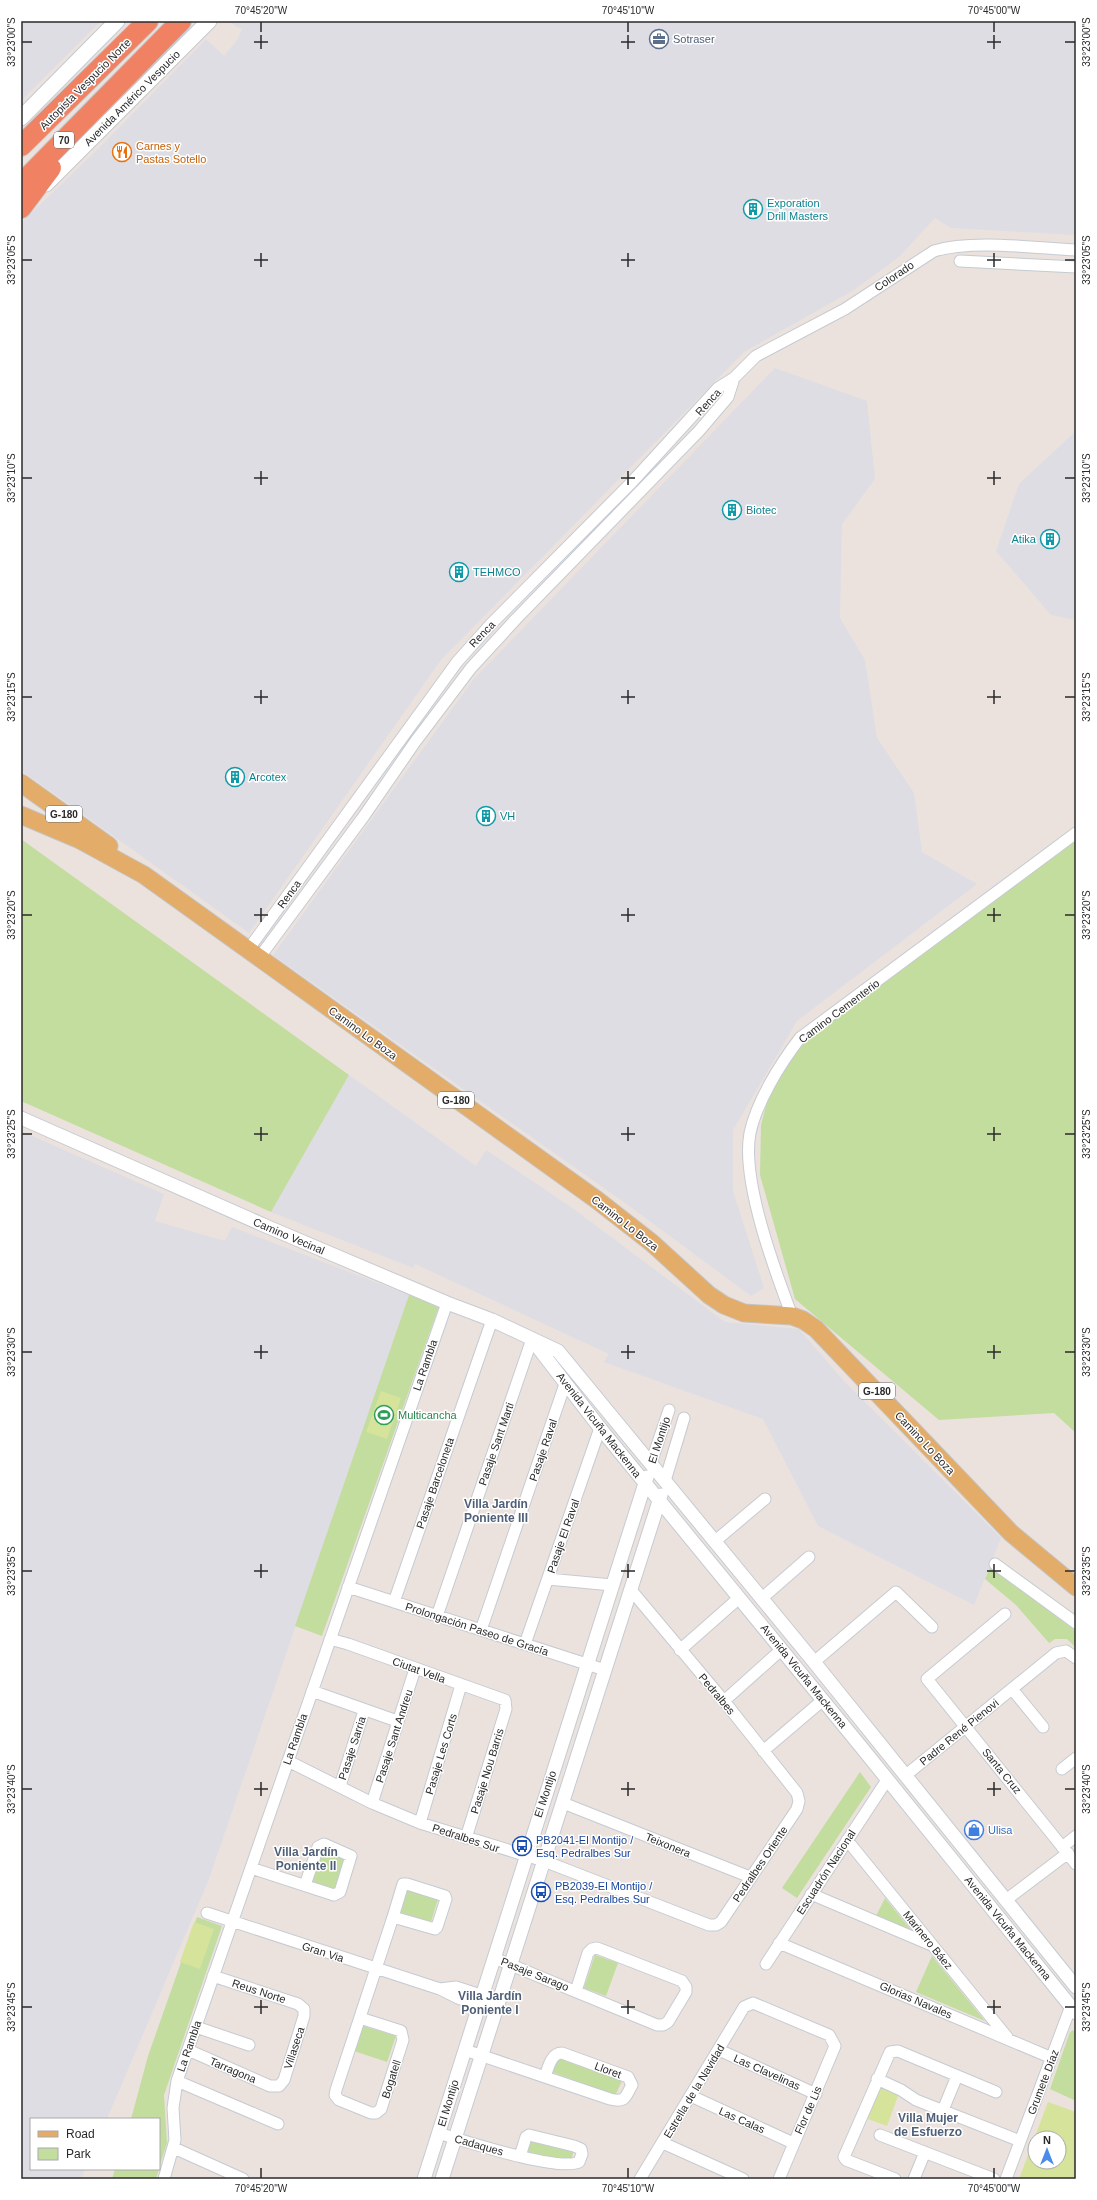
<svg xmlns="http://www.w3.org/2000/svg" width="1097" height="2200" viewBox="0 0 1097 2200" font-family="Helvetica,sans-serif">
<rect width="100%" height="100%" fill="#ebe2dd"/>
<path fill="#dedde4" d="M21 21H101L21 101Z
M231 21H1076V235L951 228 935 218 899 257 854 290 744 352 441 660 249 933 21 770V223L104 143 206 39 224 56 238 39 242 29 235 26Z
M775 368 867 401 875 479 842 524 840 618 865 660 877 738 914 793 922 852 977 884 797 1021 733 1130V1191L764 1288 751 1296 628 1205 273 955 473 680Z
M1076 431V620L1051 615 996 551 1019 484Z
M349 1075 476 1166 486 1150 571 1207 725 1322 799 1329 843 1380 1001 1538 974 1605 818 1526 763 1419 604 1362 609 1354 415 1264 413 1268 271 1212Z
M21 1131 164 1194 155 1221 225 1241 232 1227 409 1295 209 1879 107 2119H31V2169H85L81 2179H21Z"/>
<path fill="#c2dd9e" d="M21 839 349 1075 271 1212 21 1101Z
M1076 839V1433L1054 1413 939 1420 795 1299 760 1175 761 1125 767 1102 790 1053 813 1032 1062 851Z
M409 1295 439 1306 322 1636 295 1626Z
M990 1567 1076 1631V1648L1067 1639H1055L1049 1643 1016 1605 985 1579Z
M860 1772 871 1787 797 1898 782 1888Z
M321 1850 347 1858 336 1891 310 1882Z
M406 1889 438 1899 430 1925 397 1914Z
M885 1898 915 1935 876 1916Z
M197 1917 222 1926 164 2095 167 2143 159 2168V2119H131L148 2056Z
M595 1955 618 1963 606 1996 584 1988Z
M932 1956 985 2021 916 1992Z
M363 2026 396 2036 387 2062 354 2051Z
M1073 2030 1076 2032V2101L1050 2089 1070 2032Z
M558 2056 622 2081 615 2096 552 2072Z
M529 2138 574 2149 571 2162 526 2152Z
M115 2169H159L156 2179H112Z"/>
<path fill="#d5e39b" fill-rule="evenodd" d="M381 1391 401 1398 387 1439 366 1432Z
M194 1922 214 1929 200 1969 180 1962Z
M880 2086 899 2093 887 2126 868 2119Z
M1048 2102 1076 2112V2179H1019ZM1035 2138H1059V2162H1035Z"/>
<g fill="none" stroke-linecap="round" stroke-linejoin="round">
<g stroke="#c5cbd2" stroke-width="13">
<path id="minor" d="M960 261 1076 267
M248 950 457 662 491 624 632 482 718 388 734 378 756 356 845 309 934 251C972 239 1035 248 1076 250
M259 958 364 816 415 742 471 668 516 619 699 431 728 397 734 378
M792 1316C775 1271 741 1180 750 1133 757 1101 780 1064 800 1038L1076 833
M651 1463 669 1410
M665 1481 684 1418
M714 1542 765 1499
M995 1564 1076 1623
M548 1579 612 1585
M348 1587 605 1670
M761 1599 809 1557
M394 1602 492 1320
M1005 1614 927 1679 1076 1864
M437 1616 532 1339
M481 1630 565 1384
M330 1639 348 1644 505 1700 506 1709 466 1838
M525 1644 600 1428
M680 1650 739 1598
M814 1662 896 1592 932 1627
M1012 1689 1043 1727
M312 1691 397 1721
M724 1701 781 1650
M763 1751 823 1700
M288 1761 372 1803 420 1823 544 1861 709 1925H716L721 1922 797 1809 799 1801 797 1793 724 1701 631 1590
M1062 1769 1076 1758
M906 1775 1056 1653 1066 1651 1076 1658
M340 1786 364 1711
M372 1803 415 1669
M563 1803 750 1877
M420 1823 461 1685
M847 1840 1007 2037
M1062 1847 1076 1836
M251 1868 334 1895 340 1892 351 1856 324 1844 318 1847 305 1885
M403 1884H407L445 1896 446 1899 437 1927 435 1929 393 1917Z
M811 1894 929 1944
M1006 1900 1068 1853
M207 1913 440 1989 458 1998 496 2011
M779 1943 1052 2058
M494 1958 657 2025H663L668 2022 686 1992V1987L682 1981 597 1948 592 1949 588 1953 576 1991
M766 1964 887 1780
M440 1989 456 1987 499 2001
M360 2018 401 2031 403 2040 381 2109 376 2113H371L339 2100 335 2095 336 2090 393 1917
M196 2027 249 2045
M188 2050 270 2086H279L284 2080 304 2016V2009L298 2004 213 1976
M465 2050 610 2099C626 2103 625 2097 632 2085L628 2077 562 2053C551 2053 548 2068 545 2077
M719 2050 816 2094
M877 2079 901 2090 916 2100 1020 2141
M177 2081 278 2124
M691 2096 793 2143
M943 2110 957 2076
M438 2133C465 2141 558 2172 579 2162L582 2154 581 2149 574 2146 529 2135 526 2137 520 2156
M880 2135 994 2179
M663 2143 743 2179
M174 2148 243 2179
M164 2179 175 2140 173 2108 177 2081 447 1303
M640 2179 744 2007 753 2003 829 2035 835 2046 779 2179
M895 2179 846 2160 844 2157 890 2052 898 2051 996 2092
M914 2179 925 2152
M1006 2179 1071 2006"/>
</g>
<g stroke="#c5cbd2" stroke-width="15">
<path id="tertiary" d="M21 1118 268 1227 447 1303 492 1320 558 1351 814 1662 1076 1987
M533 1341 600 1428 862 1748 1076 2013
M424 2179 647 1477
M442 2179 661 1495"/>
</g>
<g stroke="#c5cbd2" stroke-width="17">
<path id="secondary" d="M21 118 117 21
M46 184 209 21"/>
</g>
<g stroke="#c3c3c3" stroke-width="19">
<path id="primary" d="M21 783 109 846
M21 815 80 840 144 875 597 1200 652 1243 709 1295 724 1305 744 1313 792 1316 803 1320 816 1329 1011 1533 1076 1587"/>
</g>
<g stroke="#c3c3c3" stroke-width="22">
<path id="motorway" d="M21 146 148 21
M21 184 181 21
M21 208 51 168"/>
</g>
<use href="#minor" stroke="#fff" stroke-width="11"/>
<use href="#tertiary" stroke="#fff" stroke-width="13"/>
<use href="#secondary" stroke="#fff" stroke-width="15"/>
<use href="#primary" stroke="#e4ac69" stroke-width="17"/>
<use href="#motorway" stroke="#f08163" stroke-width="20"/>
</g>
<path fill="none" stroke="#2a2a2a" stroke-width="1.5" d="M261 22V32M628 22V32M994 22V32M261 35V49M628 35V49M994 35V49M22 42H32M254 42H268M621 42H635M987 42H1001M1065 42H1075M261 253V267M628 253V267M994 253V267M22 260H32M254 260H268M621 260H635M987 260H1001M1065 260H1075M261 471V485M628 471V485M994 471V485M22 478H32M254 478H268M621 478H635M987 478H1001M1065 478H1075M261 690V704M628 690V704M994 690V704M22 697H32M254 697H268M621 697H635M987 697H1001M1065 697H1075M261 908V922M628 908V922M994 908V922M22 915H32M254 915H268M621 915H635M987 915H1001M1065 915H1075M261 1127V1141M628 1127V1141M994 1127V1141M22 1134H32M254 1134H268M621 1134H635M987 1134H1001M1065 1134H1075M261 1345V1359M628 1345V1359M994 1345V1359M22 1352H32M254 1352H268M621 1352H635M987 1352H1001M1065 1352H1075M261 1564V1578M628 1564V1578M994 1564V1578M22 1571H32M254 1571H268M621 1571H635M987 1571H1001M1065 1571H1075M261 1782V1796M628 1782V1796M994 1782V1796M22 1789H32M254 1789H268M621 1789H635M987 1789H1001M1065 1789H1075M261 2000V2014M628 2000V2014M994 2000V2014M22 2007H32M254 2007H268M621 2007H635M987 2007H1001M1065 2007H1075M261 2168V2178M628 2168V2178M994 2168V2178"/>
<defs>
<g id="office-ring" transform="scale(1)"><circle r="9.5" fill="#fff" stroke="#5c6f8a" stroke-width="1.5"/><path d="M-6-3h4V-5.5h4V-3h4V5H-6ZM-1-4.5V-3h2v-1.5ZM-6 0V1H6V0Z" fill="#5c6f8a"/></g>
<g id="restaurant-ring" transform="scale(1)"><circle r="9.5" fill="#fff" stroke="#e8710a" stroke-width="1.5"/><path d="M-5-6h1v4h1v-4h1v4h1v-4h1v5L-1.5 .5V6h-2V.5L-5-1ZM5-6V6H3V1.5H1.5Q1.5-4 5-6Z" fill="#e8710a"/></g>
<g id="building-ring" transform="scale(1)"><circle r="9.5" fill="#fff" stroke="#0f9aa8" stroke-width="1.5"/><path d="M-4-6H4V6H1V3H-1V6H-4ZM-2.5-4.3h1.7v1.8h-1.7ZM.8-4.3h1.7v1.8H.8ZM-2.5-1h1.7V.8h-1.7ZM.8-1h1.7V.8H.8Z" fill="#0f9aa8"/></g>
<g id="stadium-ring" transform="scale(1)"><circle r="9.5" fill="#fff" stroke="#2e9e5b" stroke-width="1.5"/><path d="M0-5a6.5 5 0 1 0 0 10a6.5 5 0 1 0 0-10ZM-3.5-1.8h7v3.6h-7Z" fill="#2e9e5b"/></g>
<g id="shop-ring" transform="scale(1)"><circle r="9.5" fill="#fff" stroke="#3f7fe0" stroke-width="1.5"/><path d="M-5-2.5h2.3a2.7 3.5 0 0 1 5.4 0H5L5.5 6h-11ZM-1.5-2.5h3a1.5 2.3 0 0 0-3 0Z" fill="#3f7fe0"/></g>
<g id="bus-ring" transform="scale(1)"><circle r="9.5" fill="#fff" stroke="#1a4fb4" stroke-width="1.5"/><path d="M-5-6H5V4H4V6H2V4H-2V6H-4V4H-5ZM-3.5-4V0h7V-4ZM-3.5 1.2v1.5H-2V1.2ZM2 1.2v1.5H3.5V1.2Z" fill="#1a4fb4"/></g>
</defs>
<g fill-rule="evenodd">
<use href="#office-ring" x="659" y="39"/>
<use href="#restaurant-ring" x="122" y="152"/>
<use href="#building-ring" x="753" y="209"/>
<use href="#building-ring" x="732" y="510"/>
<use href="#building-ring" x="1050" y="539"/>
<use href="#building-ring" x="459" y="572"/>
<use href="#building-ring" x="235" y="777"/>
<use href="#building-ring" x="486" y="816"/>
<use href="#stadium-ring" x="384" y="1415"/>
<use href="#shop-ring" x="974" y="1830"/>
<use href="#bus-ring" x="522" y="1846"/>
<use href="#bus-ring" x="541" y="1892"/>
</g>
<g text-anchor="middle" stroke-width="3" stroke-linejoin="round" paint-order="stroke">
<g fill="#fff" stroke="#6a6a6a" stroke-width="1">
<rect x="54" y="132" width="20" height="16" rx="3"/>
<rect x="46" y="806" width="36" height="16" rx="3"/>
<rect x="438" y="1092" width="36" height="16" rx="3"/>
<rect x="859" y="1383" width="36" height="16" rx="3"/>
</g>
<g font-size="10" font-weight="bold" fill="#2a2a2a">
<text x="64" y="144">70</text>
<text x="64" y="818">G-180</text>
<text x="456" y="1104">G-180</text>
<text x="877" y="1395">G-180</text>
</g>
<g font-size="11" fill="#4e5e75" stroke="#fff" text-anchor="start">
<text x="673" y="43">Sotraser</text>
</g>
<g font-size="11" fill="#2a2a2a" stroke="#fff">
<text transform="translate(85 84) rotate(-45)" y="4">Autopista Vespucio Norte</text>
<text transform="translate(132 98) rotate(-45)" y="4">Avenida Américo Vespucio</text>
<text transform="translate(894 276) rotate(-34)" y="4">Colorado</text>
<text transform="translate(708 402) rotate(-48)" y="4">Renca</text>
<text transform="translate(482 634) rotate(-46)" y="4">Renca</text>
<text transform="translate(289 894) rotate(-54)" y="4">Renca</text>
<text transform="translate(839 1011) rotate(-37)" y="4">Camino Cementerio</text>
<text transform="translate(363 1033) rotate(36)" y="4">Camino Lo Boza</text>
<text transform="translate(625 1223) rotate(38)" y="4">Camino Lo Boza</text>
<text transform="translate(289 1236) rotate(23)" y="4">Camino Vecinal</text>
<text transform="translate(425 1365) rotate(-71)" y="4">La Rambla</text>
<text transform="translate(599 1425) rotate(52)" y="4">Avenida Vicuña Mackenna</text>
<text transform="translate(659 1440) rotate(-72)" y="4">El Montijo</text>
<text transform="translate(925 1443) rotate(47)" y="4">Camino Lo Boza</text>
<text transform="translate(496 1444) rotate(-71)" y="4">Pasaje Sant Marti</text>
<text transform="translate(543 1450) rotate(-71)" y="4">Pasaje Raval</text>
<text transform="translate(435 1483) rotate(-71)" y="4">Pasaje Barceloneta</text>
<text transform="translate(563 1536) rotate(-71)" y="4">Pasaje El Raval</text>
<text transform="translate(477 1629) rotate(18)" y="4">Prolongación Paseo de Gracía</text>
<text transform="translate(419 1670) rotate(20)" y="4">Ciutat Vella</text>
<text transform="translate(804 1676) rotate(51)" y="4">Avenida Vicuña Mackenna</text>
<text transform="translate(717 1694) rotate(50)" y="4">Pedralbes</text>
<text transform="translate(959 1732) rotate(-39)" y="4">Padre René Pienovi</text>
<text transform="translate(394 1736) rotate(-72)" y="4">Pasaje Sant Andreu</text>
<text transform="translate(295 1739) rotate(-71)" y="4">La Rambla</text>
<text transform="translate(352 1748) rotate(-72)" y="4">Pasaje Sarria</text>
<text transform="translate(441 1754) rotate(-73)" y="4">Pasaje Les Corts</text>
<text transform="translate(487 1771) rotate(-73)" y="4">Pasaje Nou Barris</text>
<text transform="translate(1002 1771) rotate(51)" y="4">Santa Cruz</text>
<text transform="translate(545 1794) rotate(-72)" y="4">El Montijo</text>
<text transform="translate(466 1838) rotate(18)" y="4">Pedralbes Sur</text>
<text transform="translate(668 1845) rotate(22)" y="4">Teixonera</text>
<text transform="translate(760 1864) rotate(-56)" y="4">Pedralbes Oriente</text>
<text transform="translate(826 1872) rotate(-57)" y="4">Escuadrón Nacional</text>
<text transform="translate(1008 1928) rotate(51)" y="4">Avenida Vicuña Mackenna</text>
<text transform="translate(928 1940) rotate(51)" y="4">Marinero Báez</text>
<text transform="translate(323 1952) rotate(18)" y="4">Gran Via</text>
<text transform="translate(535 1974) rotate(22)" y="4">Pasaje Sarago</text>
<text transform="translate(259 1991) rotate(18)" y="4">Reus Norte</text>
<text transform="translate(916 2000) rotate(23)" y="4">Glorias Navales</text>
<text transform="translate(189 2046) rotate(-71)" y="4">La Rambla</text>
<text transform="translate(294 2048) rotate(-72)" y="4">Villaseca</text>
<text transform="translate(233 2070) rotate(23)" y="4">Tarragona</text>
<text transform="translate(608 2070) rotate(20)" y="4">Lloret</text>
<text transform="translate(767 2072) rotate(24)" y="4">Las Clavelinas</text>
<text transform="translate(391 2079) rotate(-72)" y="4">Bogatell</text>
<text transform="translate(1043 2082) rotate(-69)" y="4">Grumete Díaz</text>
<text transform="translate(694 2091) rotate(-59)" y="4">Estrella de la Navidad</text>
<text transform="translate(448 2103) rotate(-73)" y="4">El Montijo</text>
<text transform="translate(808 2110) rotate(-66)" y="4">Flor de Lis</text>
<text transform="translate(742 2120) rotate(24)" y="4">Las Calas</text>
<text transform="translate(479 2145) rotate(16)" y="4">Cadaques</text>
</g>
<g font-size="11" fill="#c56008" stroke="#fff" text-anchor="start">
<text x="136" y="150">Carnes y<tspan x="136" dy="13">Pastas Sotello</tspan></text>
</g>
<g font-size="11" fill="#0d838f" stroke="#fff" text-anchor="start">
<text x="767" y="207">Exporation<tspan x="767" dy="13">Drill Masters</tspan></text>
<text x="746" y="514">Biotec</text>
<text x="1036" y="543" text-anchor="end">Atika</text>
<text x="473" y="576">TEHMCO</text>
<text x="249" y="781">Arcotex</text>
<text x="500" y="820">VH</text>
</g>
<g font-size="11" fill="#27864d" stroke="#fff" text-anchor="start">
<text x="398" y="1419">Multicancha</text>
</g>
<g font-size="11" fill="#366cbe" stroke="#fff" text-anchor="start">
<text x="988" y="1834">Ulisa</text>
</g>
<g font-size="11" fill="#164399" stroke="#fff" text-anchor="start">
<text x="536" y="1844">PB2041-El Montijo /<tspan x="536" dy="13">Esq. Pedralbes Sur</tspan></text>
<text x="555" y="1890">PB2039-El Montijo /<tspan x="555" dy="13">Esq. Pedralbes Sur</tspan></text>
</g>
<g font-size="12" font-weight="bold" fill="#4e5f77" stroke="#fff">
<text x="496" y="1508">Villa Jardín<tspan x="496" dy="14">Poniente III</tspan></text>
<text x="306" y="1856">Villa Jardín<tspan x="306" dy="14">Poniente II</tspan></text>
<text x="490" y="2000">Villa Jardín<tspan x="490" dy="14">Poniente I</tspan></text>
<text x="928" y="2122">Villa Mujer<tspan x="928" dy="14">de Esfuerzo</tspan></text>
</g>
</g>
<rect width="1097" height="2200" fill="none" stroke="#ffffff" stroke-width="44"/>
<rect x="30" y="2118" width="130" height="52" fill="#ffffff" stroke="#aaaaaa"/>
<rect x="38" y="2131" width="20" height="6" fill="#e4ac69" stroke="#aaaaaa"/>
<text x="66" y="2138" font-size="12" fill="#2a2a2a">Road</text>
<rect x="38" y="2148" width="20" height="12" fill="#c2dd9e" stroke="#aaaaaa"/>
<text x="66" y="2158" font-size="12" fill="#2a2a2a">Park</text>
<g transform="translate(1047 2150)"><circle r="19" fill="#ffffff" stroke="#aaaaaa"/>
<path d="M0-3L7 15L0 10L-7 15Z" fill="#4b8cea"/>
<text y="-6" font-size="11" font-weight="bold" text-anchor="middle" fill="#2a2a2a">N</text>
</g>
<rect x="22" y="22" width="1053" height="2156" fill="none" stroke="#2a2a2a" stroke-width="1.5"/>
<g font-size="10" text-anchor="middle" fill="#2a2a2a">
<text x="261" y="14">70°45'20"W</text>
<text x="628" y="14">70°45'10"W</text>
<text x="994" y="14">70°45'00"W</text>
<text transform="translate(11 42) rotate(-90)" y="4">33°23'00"S</text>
<text transform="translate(1086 42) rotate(-90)" y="4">33°23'00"S</text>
<text transform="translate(11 260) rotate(-90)" y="4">33°23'05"S</text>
<text transform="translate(1086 260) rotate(-90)" y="4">33°23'05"S</text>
<text transform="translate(11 478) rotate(-90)" y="4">33°23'10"S</text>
<text transform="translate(1086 478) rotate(-90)" y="4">33°23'10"S</text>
<text transform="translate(11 697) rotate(-90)" y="4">33°23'15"S</text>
<text transform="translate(1086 697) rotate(-90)" y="4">33°23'15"S</text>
<text transform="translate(11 915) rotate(-90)" y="4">33°23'20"S</text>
<text transform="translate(1086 915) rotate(-90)" y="4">33°23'20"S</text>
<text transform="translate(11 1134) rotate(-90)" y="4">33°23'25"S</text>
<text transform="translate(1086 1134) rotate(-90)" y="4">33°23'25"S</text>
<text transform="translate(11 1352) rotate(-90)" y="4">33°23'30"S</text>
<text transform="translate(1086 1352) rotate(-90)" y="4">33°23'30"S</text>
<text transform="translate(11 1571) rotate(-90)" y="4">33°23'35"S</text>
<text transform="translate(1086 1571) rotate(-90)" y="4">33°23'35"S</text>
<text transform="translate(11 1789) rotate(-90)" y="4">33°23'40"S</text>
<text transform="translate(1086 1789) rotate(-90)" y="4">33°23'40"S</text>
<text transform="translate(11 2007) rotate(-90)" y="4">33°23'45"S</text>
<text transform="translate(1086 2007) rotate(-90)" y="4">33°23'45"S</text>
<text x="261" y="2192">70°45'20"W</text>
<text x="628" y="2192">70°45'10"W</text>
<text x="994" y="2192">70°45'00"W</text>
</g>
</svg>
